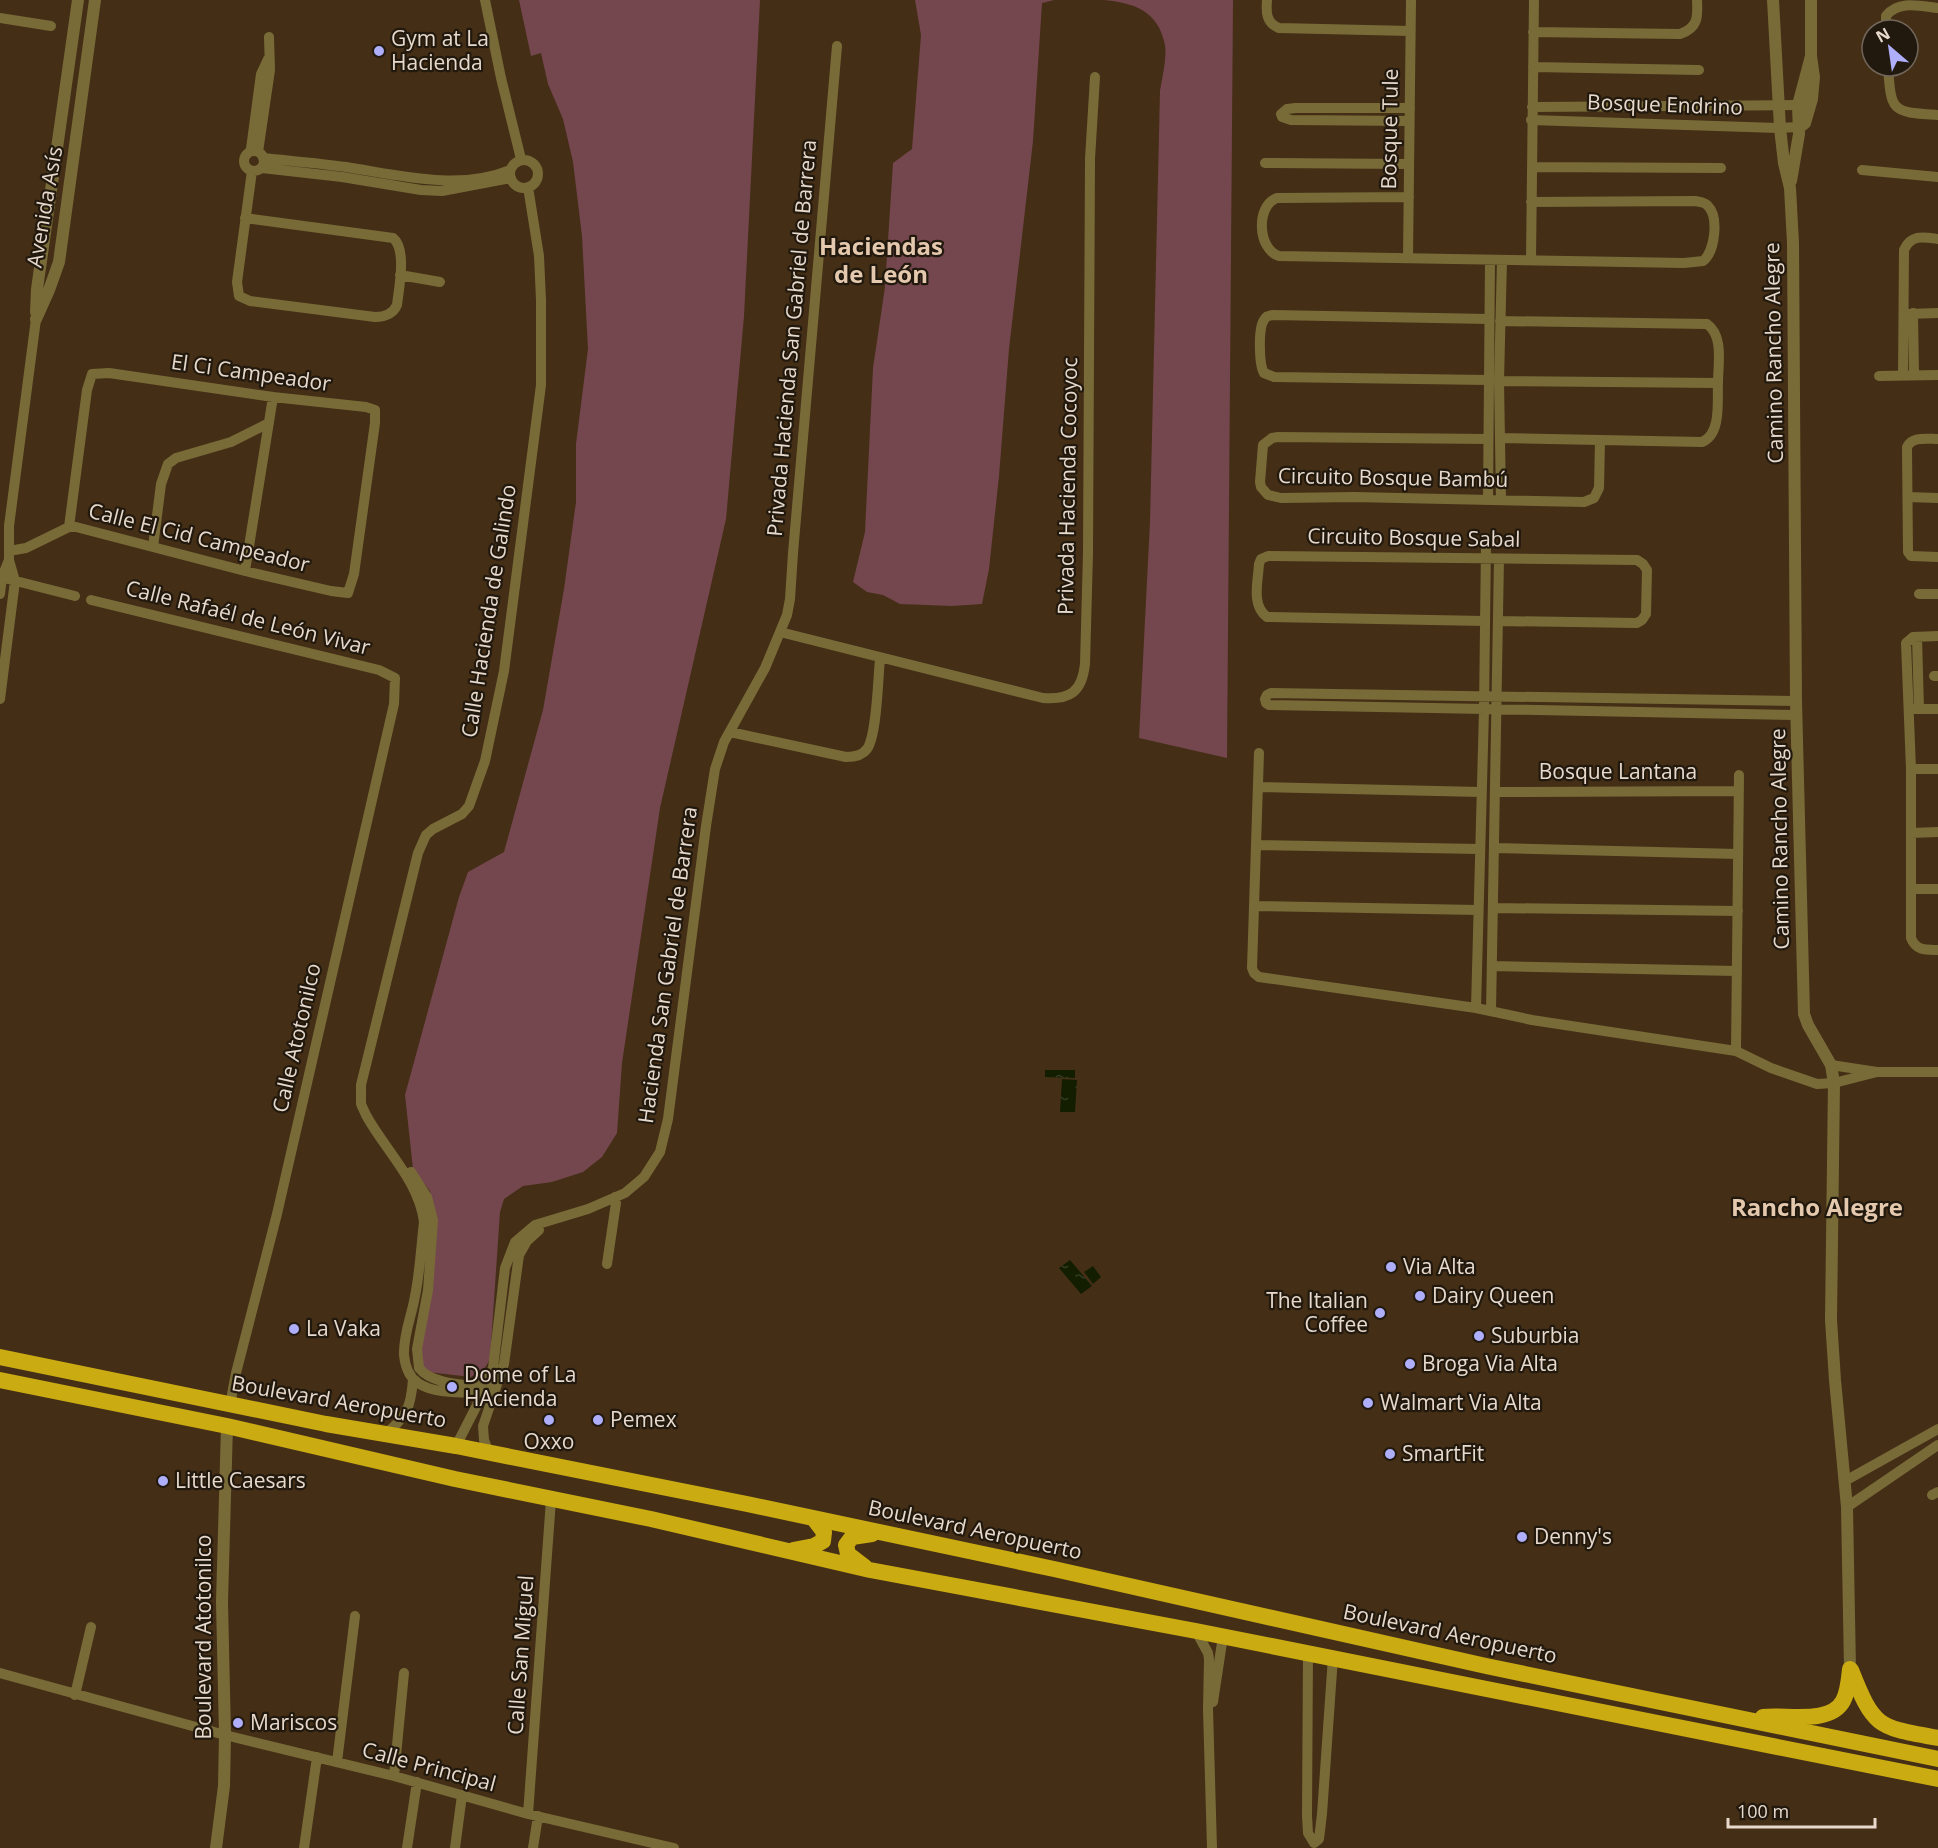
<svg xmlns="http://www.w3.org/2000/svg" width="1938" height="1848" viewBox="0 0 1938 1848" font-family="'Open Sans',sans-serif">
<defs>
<pattern id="water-ripples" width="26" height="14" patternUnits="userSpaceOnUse" patternTransform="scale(1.5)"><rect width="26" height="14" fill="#131d00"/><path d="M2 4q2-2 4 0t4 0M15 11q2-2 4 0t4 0" fill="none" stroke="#353d24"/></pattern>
</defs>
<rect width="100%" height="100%" fill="#442e16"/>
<path fill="#74474e" d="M519 0H760L744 316 726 519 660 808 622 1063 617 1133 602 1157 583 1172 552 1182 523 1186 504 1199 500 1212 490 1359 485 1368 471 1377 428 1372 421 1365 419 1356 437 1230 430 1191 413 1169 405 1095 459 897 468 872 504 852 543 710 564 589 576 502V444L588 349 582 236 573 162 563 119 548 84 541 53 531 56Z
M915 0H1054L1042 3 1033 141 1009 349 999 476 989 569 982 604 952 606 900 604 883 595 867 592 853 582 865 532 873 368 885 287 893 163 912 149 921 35Z
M1103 0H1233L1227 758 1139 738 1150 522 1160 91C1162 79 1167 57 1165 45 1158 10 1134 3 1103 0Z"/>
<path fill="url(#water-ripples)" d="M1045 1070H1075V1078L1045 1077Z
M1062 1079 1077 1080 1075 1112H1060Z
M1070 1260 1092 1286 1081 1294 1059 1268Z
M1093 1266 1101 1277 1093 1284 1084 1272Z"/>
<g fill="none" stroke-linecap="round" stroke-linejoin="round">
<path stroke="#786b38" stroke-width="10" d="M485 0 501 78 521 159
M1267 0C1266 12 1266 23 1279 28L1410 31
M0 18 51 26
M1886 30V16C1898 0 1920 6 1938 8
M1533 32 1680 34C1698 28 1698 17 1697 0
M1888 66C1891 113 1892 112 1938 115
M1533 67 1699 70
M1532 107 1798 105
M1531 120 1778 128 1798 127
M1409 121 1291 120 1282 117 1281 114 1287 109 1296 108H1410
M251 149 261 74 268 59
M244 161a10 10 0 1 1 20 0a10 10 0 1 1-20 0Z
M258 152 270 70 269 37
M263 158C291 161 318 163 346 167 398 175 459 191 510 170
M510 174a14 14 0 1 1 28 0a14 14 0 1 1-28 0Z
M1265 163 1409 164
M1532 167 1721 168
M262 168 342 177 421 190 442 191 511 178
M1862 170 1938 177
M1409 197 1277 198C1256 205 1257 249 1279 256L1684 263 1703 261C1715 252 1719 217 1708 206 1705 202 1700 202 1695 201L1531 202
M245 218 393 238C407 249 399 288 397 305 393 314 385 317 375 317L250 301 239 296 237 282 252 171
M1408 258 1411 0
M1531 260 1534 0
M400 275 440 282
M1913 313 1914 375
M1907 314 1938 313
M1879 376 1938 375
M1903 376 1904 250C1911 234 1924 237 1938 239
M1488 380 1274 377 1264 373C1259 365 1258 328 1264 320 1266 316 1268 316 1272 315L1489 319
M1499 381 1718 383C1718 364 1724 336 1707 324L1500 321
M1500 438 1702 442C1722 434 1717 400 1718 383
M1488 439 1278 437 1272 438 1263 445 1260 482 1261 487 1268 495 1281 498 1354 497 1584 502 1594 498 1599 488 1600 440
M1938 439C1927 439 1912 436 1907 447L1908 552 1911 556 1938 557
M1908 497 1938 498
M1488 500 1490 260
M1501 500 1499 381 1502 260
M1486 543 1484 710 1476 1008 1532 1020 1736 1051 1771 1068 1817 1084 1834 1083 1877 1072
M153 547 161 484 168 464 176 458 231 442 269 423
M9 551 26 548 69 527H76L245 571 331 591 348 593 354 574 375 423V410L366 407 273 397 109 373 92 374 87 390 69 527
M245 571 273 397
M8 579 75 596
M0 594 2 577 9 560V526L36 319
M1919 594H1938
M91 600 379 670 395 678 394 704 277 1214 236 1373 230 1405
M1485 621 1267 617C1251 605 1258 582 1259 564L1261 559 1268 556 1637 560 1643 564 1647 570 1646 614 1642 620 1637 623 1499 621
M780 632 1043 698C1070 700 1082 692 1085 664L1088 553 1090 159 1095 77
M1938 636 1913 637 1906 643 1911 769V938C1916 951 1926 950 1938 950
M1917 637 1919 709
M1934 676H1938
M0 699 15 581 9 560
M1796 701 1271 693 1267 695 1265 699 1266 703 1269 705 1797 715
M1912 709H1938
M730 732 846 757C854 757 862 756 867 749 877 736 878 677 880 659
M1259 753 1252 968 1254 973 1259 977 1476 1008
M1911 769H1938
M1258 787 1481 792
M1496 792 1739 791
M1911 833 1938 832
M1256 845 1479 849
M1495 848 1738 854
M1911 889H1938
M1254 906 1478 910
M1494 908 1738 911
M1492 966 1737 971
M1491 1011 1499 559
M1736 1051 1739 775
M1831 1065 1877 1072H1938
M411 1172 427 1197 433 1220 428 1290 417 1349 419 1368C429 1381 455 1385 470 1385 477 1385 483 1383 490 1385
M607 1264 616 1203 615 1197
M495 1393C473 1391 436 1396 418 1383 409 1377 405 1365 404 1355 403 1335 412 1315 415 1296 420 1272 421 1247 424 1222 419 1181 385 1150 366 1115L361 1104V1085L418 853 426 835 433 829 462 814 469 806 485 761 504 671 541 385V300L539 256 528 187
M384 1435C407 1417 411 1407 413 1379
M456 1446 477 1405 484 1383 493 1368 505 1268 515 1242 535 1225 588 1209 625 1193 644 1177 660 1152 668 1119 706 826 715 769 724 742 765 668 787 615 790 599 793 553 837 46
M489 1453 484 1440 483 1426 504 1364 519 1255 527 1241 539 1230
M1845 1481 1938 1429
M1932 1495 1938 1492
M1847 1507 1938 1445
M1196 1631 1208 1653 1209 1659 1208 1709 1212 1848
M1308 1653 1307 1816 1308 1833 1314 1843 1319 1839 1322 1814 1333 1657
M0 1673 225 1735 394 1776 528 1814 674 1848
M75 1695 91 1627
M1213 1702 1223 1636
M337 1762 355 1616
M394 1776 404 1673
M528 1814 551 1500
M304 1848 317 1757
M407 1848 417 1782
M455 1848 462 1795
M533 1848 538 1816"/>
<path stroke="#786b38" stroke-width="12" d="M1773 0 1780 128 1784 163 1790 188 1793 243 1796 701 1804 1014 1808 1025 1831 1065 1834 1083 1831 1320 1835 1380 1847 1507 1850 1669
M1800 127 1805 123 1812 99 1814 77 1811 56V0
M1791 181 1799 134 1798 105 1811 56
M36 312 37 289 78 0
M36 319 49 290 59 262 95 0
M216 1848 224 1786 225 1735 222 1602 227 1426"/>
<path stroke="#caab12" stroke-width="16" d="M0 1357 326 1424 456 1446 747 1504 1054 1569 1486 1666 1938 1759
M0 1380 227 1426 455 1479 651 1519 870 1570 1196 1631 1938 1779
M793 1550 814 1546 823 1541 824 1532 814 1519
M865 1567 848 1554 846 1545 852 1537 872 1534
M1851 1670C1874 1728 1877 1727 1938 1738
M1763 1717C1786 1714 1830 1725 1843 1701 1848 1692 1849 1679 1850 1669"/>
</g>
<g fill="#aeaefb" stroke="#22190e" stroke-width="2">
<circle cx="379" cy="51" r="6"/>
<circle cx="1391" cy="1267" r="6"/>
<circle cx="1420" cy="1296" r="6"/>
<circle cx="1380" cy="1313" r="6"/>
<circle cx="294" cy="1329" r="6"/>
<circle cx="1479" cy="1336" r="6"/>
<circle cx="1410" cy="1364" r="6"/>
<circle cx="452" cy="1387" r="6"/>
<circle cx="1368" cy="1403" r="6"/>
<circle cx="549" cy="1420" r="6"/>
<circle cx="598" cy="1420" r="6"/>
<circle cx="1390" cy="1454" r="6"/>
<circle cx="163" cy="1481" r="6"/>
<circle cx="1522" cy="1537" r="6"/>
<circle cx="238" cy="1723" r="6"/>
</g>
<g text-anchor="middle" stroke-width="4.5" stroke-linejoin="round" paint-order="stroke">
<g font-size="21" fill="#e7d9cb" stroke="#22190e" text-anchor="start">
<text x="391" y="46">Gym at La<tspan x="391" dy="24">Hacienda</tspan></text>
<text x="1403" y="1274">Via Alta</text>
<text x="1432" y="1303">Dairy Queen</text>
<text x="1368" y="1308" text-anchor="end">The Italian<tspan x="1368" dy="24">Coffee</tspan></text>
<text x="306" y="1336">La Vaka</text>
<text x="1491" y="1343">Suburbia</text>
<text x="1422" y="1371">Broga Via Alta</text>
<text x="464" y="1382">Dome of La<tspan x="464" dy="24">HAcienda</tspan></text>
<text x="1380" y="1410">Walmart Via Alta</text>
<text x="610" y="1427">Pemex</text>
<text x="549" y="1449" text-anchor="middle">Oxxo</text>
<text x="1402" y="1461">SmartFit</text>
<text x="175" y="1488">Little Caesars</text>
<text x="1534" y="1544">Denny's</text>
<text x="250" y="1730">Mariscos</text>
</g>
<g font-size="21" fill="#e7d9cb" stroke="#22190e">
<text transform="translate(1665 105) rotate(2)" y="7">Bosque Endrino</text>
<text transform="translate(1390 129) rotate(-89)" y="7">Bosque Tule</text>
<text transform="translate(45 207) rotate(-80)" y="7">Avenida Asís</text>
<text transform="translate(792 338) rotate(-85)" y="7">Privada Hacienda San Gabriel de Barrera</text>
<text transform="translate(1774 353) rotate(-91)" y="7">Camino Rancho Alegre</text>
<text transform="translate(251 373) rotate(8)" y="7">El Ci Campeador</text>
<text transform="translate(1393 478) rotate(1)" y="7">Circuito Bosque Bambú</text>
<text transform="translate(1068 486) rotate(-89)" y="7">Privada Hacienda Cocoyoc</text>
<text transform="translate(199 538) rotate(14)" y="7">Calle El Cid Campeador</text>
<text transform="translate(1414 538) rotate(1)" y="7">Circuito Bosque Sabal</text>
<text transform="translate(489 611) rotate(-81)" y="7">Calle Hacienda de Galindo</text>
<text transform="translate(248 618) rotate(14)" y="7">Calle Rafaél de León Vivar</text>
<text x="1618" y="779">Bosque Lantana</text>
<text transform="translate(1780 839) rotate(-91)" y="7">Camino Rancho Alegre</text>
<text transform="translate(668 965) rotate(-82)" y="7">Hacienda San Gabriel de Barrera</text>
<text transform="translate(297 1038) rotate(-77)" y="7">Calle Atotonilco</text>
<text transform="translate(339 1402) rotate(10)" y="7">Boulevard Aeropuerto</text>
<text transform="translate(975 1530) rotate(12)" y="7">Boulevard Aeropuerto</text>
<text transform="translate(1450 1634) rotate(12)" y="7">Boulevard Aeropuerto</text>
<text transform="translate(204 1637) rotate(-90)" y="7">Boulevard Atotonilco</text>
<text transform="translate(521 1655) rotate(-86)" y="7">Calle San Miguel</text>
<text transform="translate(429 1767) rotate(15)" y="7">Calle Principal</text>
</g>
<g font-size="24" font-weight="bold" fill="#e5c9ae" stroke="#22190e">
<text x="881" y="255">Haciendas<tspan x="881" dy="28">de León</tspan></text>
<text x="1817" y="1216">Rancho Alegre</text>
</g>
</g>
<g transform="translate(1890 48) rotate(331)"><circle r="28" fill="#22190e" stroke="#71665a" stroke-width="1.5"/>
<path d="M0-4.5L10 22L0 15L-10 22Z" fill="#aeaefb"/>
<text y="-9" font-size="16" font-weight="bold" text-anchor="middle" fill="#e7d9cb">N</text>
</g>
<path d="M1728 1818v9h147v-9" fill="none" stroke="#e7d9cb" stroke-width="3"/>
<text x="1737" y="1818" font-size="18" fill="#e7d9cb" stroke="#22190e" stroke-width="4.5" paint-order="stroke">100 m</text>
</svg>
